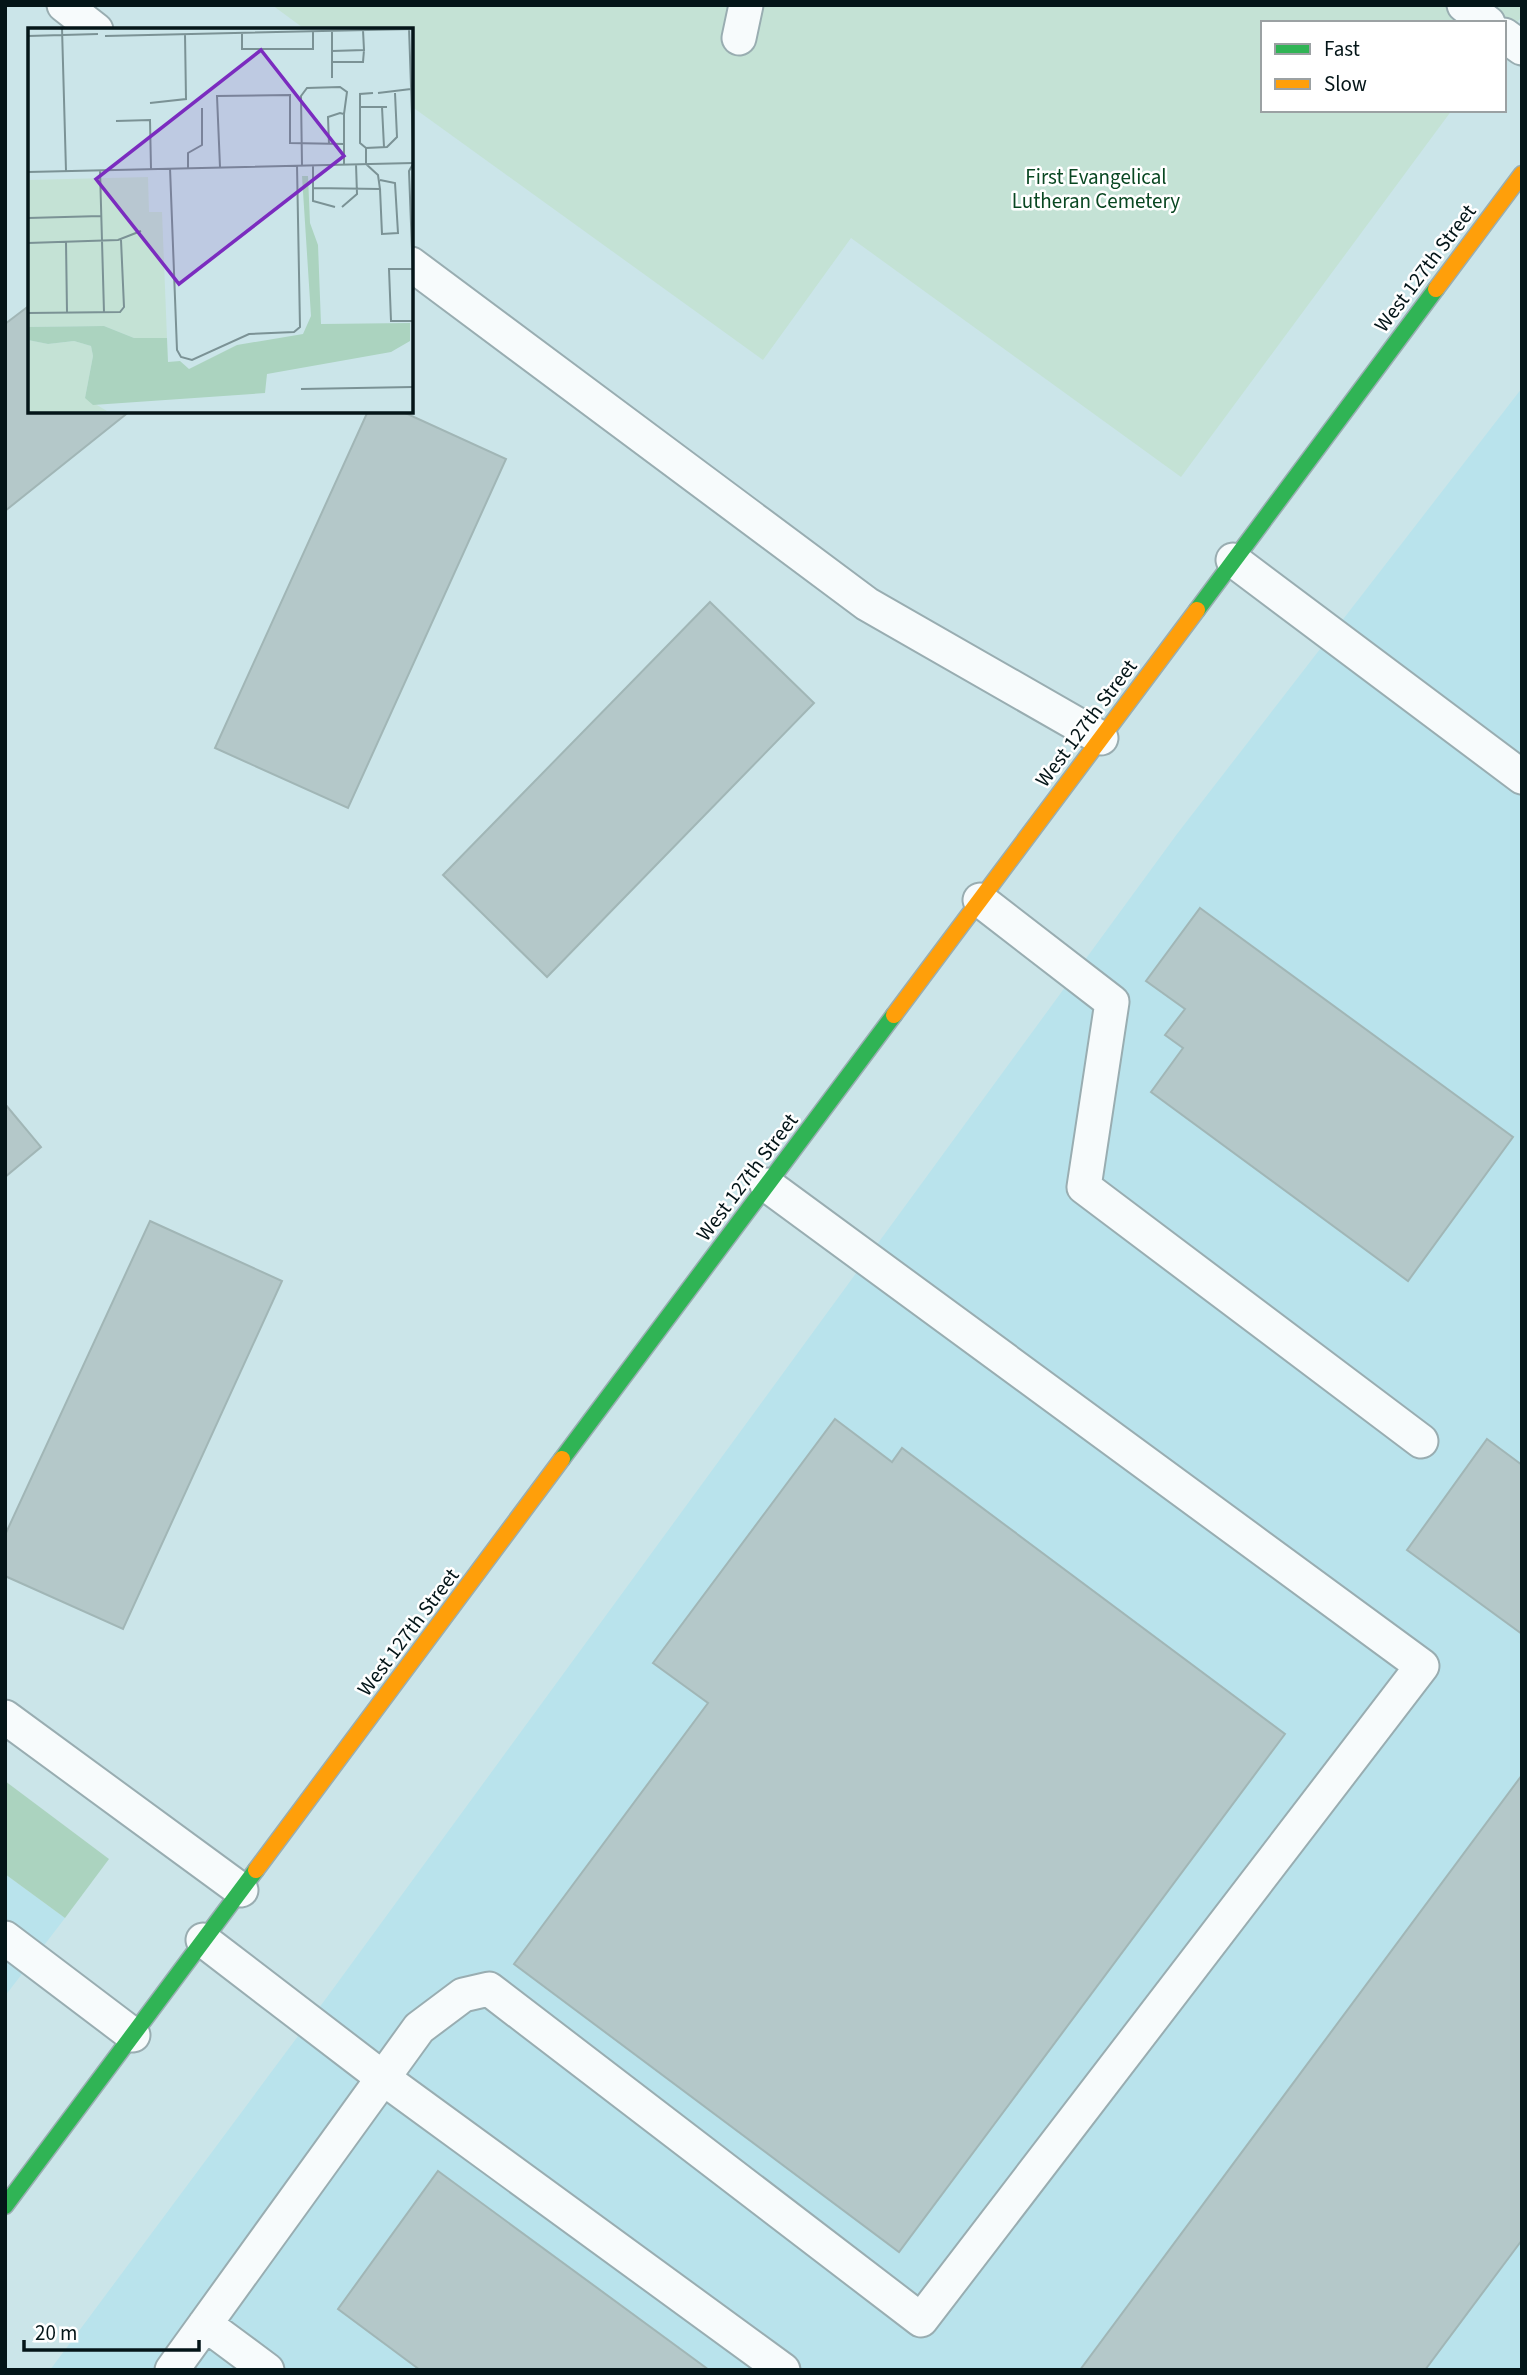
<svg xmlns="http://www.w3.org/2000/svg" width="1527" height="2375" viewBox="0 0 1527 2375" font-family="'Source Sans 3',sans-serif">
<rect width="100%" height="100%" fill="#cbe5e9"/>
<path fill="#b9e3ec" d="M1522 388V2370H50L333 1989 1177 834Z
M5 1874 65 1918 5 1996Z"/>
<path fill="#c4e2d5" d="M272 5H1522V16L1504 40V23H1263V110H1452L1181 477 851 238 763 360 411 106V30H306Z"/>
<path fill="#abd3bf" d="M5 1781 109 1859 65 1918 5 1874Z"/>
<path fill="#b4c8c9" stroke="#a1b6b6" stroke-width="2" d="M30 305V411H130L5 511V324Z
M368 411H401L506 459 348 808 215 748Z
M710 602 814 703 547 977 443 875Z
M1200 908 1513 1137 1408 1281 1151 1092 1183 1048 1165 1035 1185 1009 1146 981Z
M5 1104 41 1147 5 1177Z
M150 1221 282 1281 123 1629 5 1576V1535Z
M835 1419 892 1462 902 1448 1285 1734 899 2252 514 1964 708 1703 653 1663Z
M1487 1439 1522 1465V1634L1407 1550Z
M1522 1775V2240L1425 2370H1080Z
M438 2171 709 2370H420L338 2309Z"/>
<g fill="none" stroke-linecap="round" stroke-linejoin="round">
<g stroke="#99adb1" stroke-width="37">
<path id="lane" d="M64 5 96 30
M1464 5 1488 23
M1504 35 1522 48
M739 38 746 5
M411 264 867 604 1101 738
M1233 560 1522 777
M980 900 1112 1002 1084 1187 1421 1441
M5 1717 241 1890
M5 1938 133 2035
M203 1940 383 2078 783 2370
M205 2324 267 2370
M172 2370 419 2028 463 1995 489 1989 921 2320 1422 1666 767 1185"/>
</g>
<g stroke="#99adb1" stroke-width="19">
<path id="fast" d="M1197 610 1436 289
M562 1459 894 1015
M5 2206 256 1870"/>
</g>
<g stroke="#99adb1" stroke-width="19">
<path id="slow" d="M1436 289 1522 174
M894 1015 1197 610
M256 1870 562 1459"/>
</g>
<use href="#lane" stroke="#f7fbfc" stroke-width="33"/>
<use href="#fast" stroke="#30b455" stroke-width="16"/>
<use href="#slow" stroke="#ff9f0a" stroke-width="16"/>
</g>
<g text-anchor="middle" stroke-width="5" stroke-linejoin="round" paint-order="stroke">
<g font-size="21" fill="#094722" stroke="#fff">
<text x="1096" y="184">First Evangelical<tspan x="1096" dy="24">Lutheran Cemetery</tspan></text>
</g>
<g font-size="21" fill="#041518" stroke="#fff">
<text transform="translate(1425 268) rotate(-53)" y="7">West 127th Street</text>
<text transform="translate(1086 723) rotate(-53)" y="7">West 127th Street</text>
<text transform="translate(747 1177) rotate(-53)" y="7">West 127th Street</text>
<text transform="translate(408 1632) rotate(-53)" y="7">West 127th Street</text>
</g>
</g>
<g transform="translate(28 28)">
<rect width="385" height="385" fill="#cbe5e9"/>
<path d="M120 149 121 184H134L139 310H106L76 298 0 299V152ZM0 312 20 316 46 313 63 318 65 328 57 370 79 383 0 385Z" fill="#c4e2d5"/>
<path d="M274 148H280L282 195 290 217 293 296 382 295V313L363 324 239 346 237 365 65 377 57 370 65 328 63 318 46 313 20 316 0 312V299L76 298 106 310H139L140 334 152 333 161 341 209 317 275 306 283 288Z" fill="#abd3bf"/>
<path fill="none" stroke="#7b9295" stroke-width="2" d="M34 0 38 143M381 0 385 116M304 3V50M214 5V21H285V3M0 8 70 6M77 8 385 1M304 23 336 22 335 2M304 34H335L336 22M350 65 383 61M122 75 158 71 157 6M332 79H354M88 93 122 92 123 141M301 116 300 89 312 85 316 86V116M356 119 354 79H359M338 120 332 115V66L345 65M385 136 381 143 385 248M274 137 273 68 279 60 312 59 319 64 316 86M285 137V173L307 179M192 139 189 68 262 67V115L316 116V136M142 140 149 322 153 329 164 332 221 306 266 304 272 299 269 137M160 140V125L174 117V80M72 142 76 284M0 144 385 135M352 152 367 155 370 205 354 206 352 161M285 160 352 161 350 147 338 136V120L359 119 369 109 367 65M314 179 329 166 328 136M0 190 73 188M38 214 39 284M0 215 90 212 113 203M385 241H361L363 293H385M0 285 92 284 96 279 93 212M273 361 385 359"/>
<path fill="#7b2cbf" fill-opacity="0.15" stroke="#7b2cbf" stroke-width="3.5" d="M233 22 316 128 151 256 68 151Z"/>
<rect width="385" height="385" fill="none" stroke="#041518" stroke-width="3.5"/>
</g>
<rect width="1527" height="2375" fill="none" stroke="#041518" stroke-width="14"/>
<rect x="1261" y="21" width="245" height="91" fill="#ffffff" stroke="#9ba1a3" stroke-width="2"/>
<rect x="1275" y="44" width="35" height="10" fill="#30b455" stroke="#9ba1a3" stroke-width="2"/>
<text x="1324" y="56" font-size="21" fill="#041518">Fast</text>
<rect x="1275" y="79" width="35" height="10" fill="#ff9f0a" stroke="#9ba1a3" stroke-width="2"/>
<text x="1324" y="91" font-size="21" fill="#041518">Slow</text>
<path d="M24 2340v10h175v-10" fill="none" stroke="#041518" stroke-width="3.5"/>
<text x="35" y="2340" font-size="21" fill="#041518" stroke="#ffffff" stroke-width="5" paint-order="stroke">20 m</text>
</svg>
